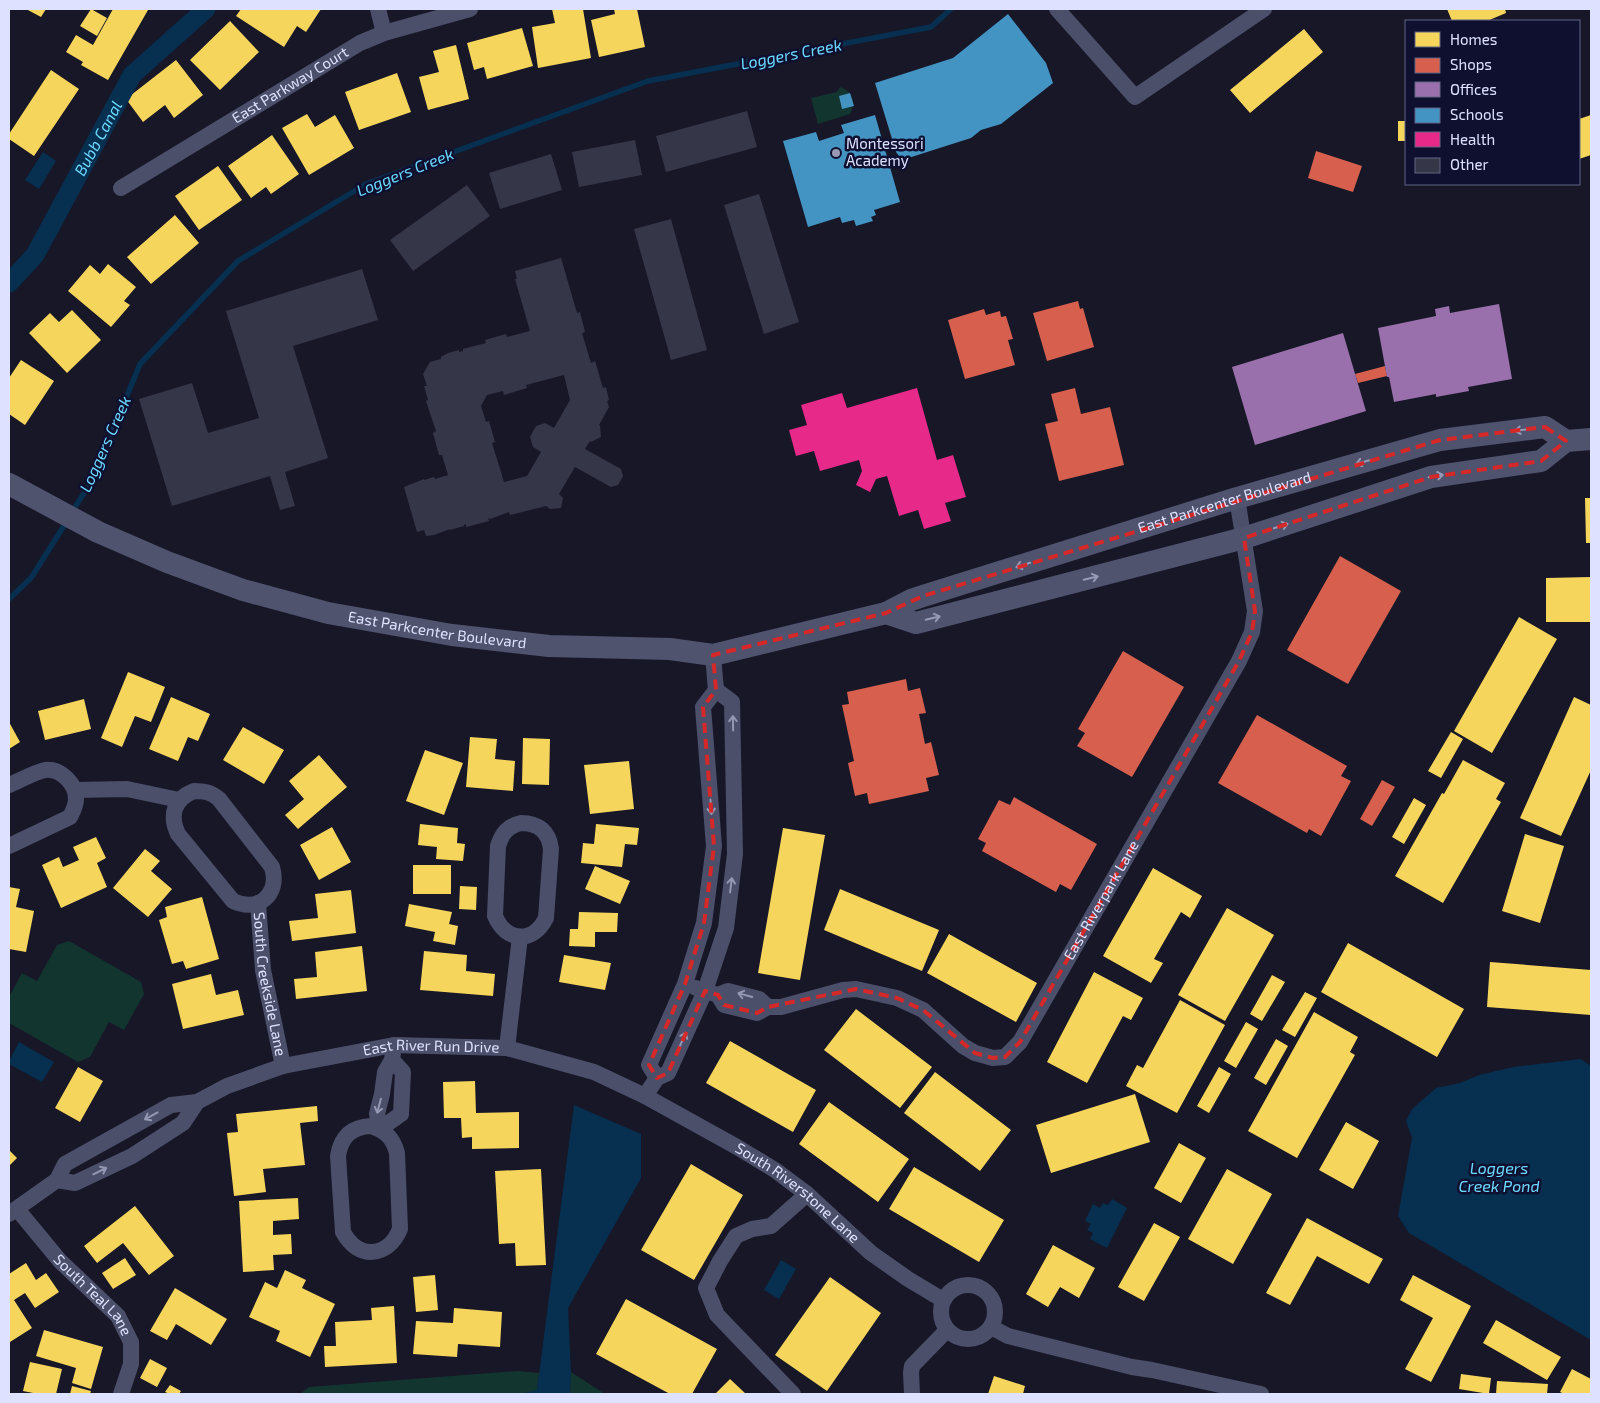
<svg xmlns="http://www.w3.org/2000/svg" width="1600" height="1403" viewBox="0 0 1600 1403" font-family="'Exo 2',sans-serif">
<rect width="100%" height="100%" fill="#171728"/>
<path fill="#133530" d="M840 87C854 92 856 102 850 114L818 124 811 98 837 92Z
M69 941 141 982 144 994 124 1030 109 1022 90 1057 78 1062 9 1023V997L22 973 37 981 57 945Z
M518 1371 539 1373 537 1390 521 1394H300L309 1387Z
M571 1372 605 1394H570Z"/>
<path fill="#072f4f" d="M43 152 56 161 39 189 25 180Z
M19 1042 54 1062 42 1082 9 1064V1061Z
M1581 1059 1591 1066V1340L1409 1233 1398 1216 1412 1138 1406 1121 1412 1109 1436 1088 1460 1083 1479 1075 1513 1067Z
M574 1105 641 1134V1178L568 1308 571 1372 570 1394H521L537 1390Z
M1112 1199 1127 1208 1107 1248 1090 1239 1093 1233 1087 1230 1091 1224 1085 1221 1093 1204 1100 1208 1103 1203 1108 1205Z
M781 1260 796 1269 779 1299 764 1290Z"/>
<path fill="#f6d55c" d="M26 9H46L41 17Z
M91 9 107 18 97 36 80 26Z
M113 9 148 10 108 80 81 65 83 62 66 52 76 35 93 45Z
M241 9H321L306 32 297 26 284 47 236 16Z
M552 9H583L591 58 538 68 532 27 555 23Z
M614 9H637L645 47 599 57 591 20 615 14Z
M1447 9H1505L1506 13 1487 21H1452Z
M230 21 259 52 220 90 190 60Z
M522 28 533 66 487 79 484 67 474 70 467 43Z
M1304 29 1323 52 1250 113 1230 90Z
M456 45 469 99 428 110 419 77 439 72 433 51Z
M176 60 203 95 174 118 165 105 143 122 126 99Z
M51 70 79 89 34 156 9 139V134Z
M397 73 411 112 359 130 345 92Z
M307 114 315 127 335 115 354 148 309 175 282 128Z
M1591 115V155L1579 159V119Z
M1398 121H1406V141H1398Z
M272 135 299 174 271 194 266 187 251 198 228 166Z
M218 166 242 200 199 230 175 196Z
M175 215 199 243 151 284 127 257Z
M108 264 136 287 124 301 130 305 111 327 68 291 90 265 100 274Z
M72 310 101 340 67 373 29 333 50 313 59 322Z
M21 360 54 381 25 425 9 414V378Z
M1585 498H1591V543H1586Z
M1591 577V622H1546V578Z
M1519 617 1557 639 1492 753 1454 731Z
M128 672 165 687 151 722 135 716 122 747 101 738Z
M171 697 210 714 198 741 188 737 178 761 149 749Z
M1574 697 1591 705V770L1561 836 1520 818Z
M84 699 91 729 45 740 38 711Z
M9 722 20 742 9 749Z
M243 727 284 750 264 784 223 760Z
M1451 732 1463 739 1441 778 1428 771Z
M470 737 497 739 495 759 515 761 513 791 466 787Z
M523 738 550 739 549 785 522 784Z
M425 750 463 763 444 815 406 801Z
M319 755 347 787 298 829 285 815 304 799 289 781Z
M1463 760 1505 783 1496 799 1501 802 1443 903 1395 876 1442 793 1444 794Z
M629 761 634 809 590 814 584 765Z
M1414 798 1426 805 1404 844 1392 837Z
M420 824 458 828 457 843 465 844 463 861 436 859 437 847 418 845Z
M596 824 639 828 637 845 625 844 622 867 581 863 583 843 594 844Z
M332 827 351 862 319 880 300 845Z
M783 828 825 835 800 980 758 973Z
M1525 834 1564 846 1540 923 1502 911Z
M96 837 106 858 97 863 107 887 61 908 42 865 59 857 63 867 79 860 73 847Z
M145 849 160 861 151 871 172 889 148 917 113 888Z
M413 865H451V894H413Z
M595 866 630 881 620 904 585 889Z
M1153 868 1202 896 1190 918 1181 912 1154 959 1163 963 1151 983 1103 956Z
M460 886 477 887 476 910 459 909Z
M9 887 20 889 16 907 34 911 26 952 9 949Z
M840 889 939 930 922 971 824 930Z
M351 890 356 933 292 941 289 921 318 918 315 894Z
M202 897 219 959 186 969 183 961 172 964 159 920 167 917 165 907Z
M409 904 452 912 449 924 458 926 455 945 433 941 435 932 405 926Z
M1227 908 1274 935 1225 1021 1178 995Z
M579 912 618 913 617 932H595V947L569 946 570 929H578Z
M949 934 1037 983 1016 1022 927 973Z
M1348 943 1464 1009 1437 1057 1321 992Z
M362 946 367 991 296 999 294 979 317 977 315 952Z
M424 951 467 955 466 971 495 974 493 996 420 990Z
M564 955 611 963 605 990 559 982Z
M1490 962 1591 970V1015L1487 1007Z
M1094 972 1143 998 1131 1020 1123 1016 1087 1083 1047 1062Z
M211 974 216 995 238 990 244 1015 183 1029 172 984Z
M1272 975 1285 982 1262 1021 1250 1014Z
M1305 992 1317 998 1295 1037 1282 1030Z
M1180 1000 1225 1025 1177 1113 1126 1086 1137 1065 1143 1068Z
M856 1009 932 1067 900 1108 824 1050Z
M1314 1012 1358 1037 1350 1052 1355 1055 1297 1158 1248 1131Z
M1246 1022 1258 1029 1236 1068 1224 1061Z
M1276 1039 1288 1046 1266 1085 1254 1078Z
M730 1041 816 1090 793 1132 706 1083Z
M78 1067 103 1081 80 1122 55 1108Z
M1219 1067 1231 1074 1209 1113 1197 1106Z
M935 1072 1011 1130 980 1171 904 1113Z
M475 1081 476 1113 519 1112V1148L472 1149V1137L462 1138 461 1118H444L443 1082Z
M1135 1094 1150 1142 1051 1173 1036 1125Z
M829 1102 909 1159 878 1202 799 1144Z
M317 1106 318 1121 300 1123 305 1165 263 1169 266 1192 234 1196 227 1133 238 1132 236 1114Z
M1346 1122 1379 1141 1353 1189 1319 1170Z
M1179 1143 1206 1158 1181 1203 1154 1188Z
M9 1150 17 1158 9 1166Z
M691 1164 743 1195 694 1280 641 1250Z
M914 1167 1004 1220 979 1262 889 1209Z
M541 1169 546 1265 516 1266 515 1243 499 1244 495 1171Z
M1227 1169 1272 1194 1233 1264 1188 1239Z
M298 1198 299 1219 273 1221V1235L291 1234 292 1254 273 1255 274 1270 243 1272 239 1201Z
M135 1206 174 1256 149 1275 123 1243 97 1263 84 1246Z
M1307 1218 1383 1259 1369 1284 1317 1256 1290 1305 1266 1293Z
M1154 1223 1180 1237 1144 1301 1118 1287Z
M1053 1245 1095 1268 1079 1298 1060 1287 1048 1307 1026 1294Z
M125 1258 136 1275 113 1289 102 1273Z
M26 1263 36 1280 46 1273 59 1292 35 1308 25 1293 14 1300 32 1328 10 1342 9 1274Z
M285 1270 306 1280 302 1288 335 1304 310 1357 276 1341 280 1331 249 1317 265 1282 277 1288Z
M435 1275 438 1310 416 1312 413 1277Z
M1413 1275 1471 1306 1431 1382 1405 1369 1433 1318 1400 1300Z
M830 1277 881 1313 827 1391 775 1355Z
M175 1288 227 1319 211 1345 176 1324 167 1340 150 1331Z
M626 1299 717 1349 692 1394H670L596 1354Z
M394 1306 397 1363 325 1367 324 1346H336L335 1322 372 1320 371 1308Z
M454 1308 502 1312 500 1347 458 1344 457 1357 413 1354 416 1321 453 1323Z
M1496 1320 1561 1357 1547 1380 1483 1343Z
M44 1330 103 1347 91 1389 72 1383 76 1368 36 1356Z
M150 1359 167 1368 157 1387 140 1378Z
M30 1362 62 1369 56 1394H38L23 1391Z
M1572 1369 1591 1379V1394H1564L1560 1392Z
M1461 1374 1491 1378 1489 1394 1459 1389Z
M994 1376 1025 1386 1023 1394H988Z
M730 1379 746 1394H715Z
M1497 1381 1548 1384 1547 1394H1496Z
M170 1385 181 1391 179 1394H170L165 1392Z
M72 1386 91 1391 90 1394H70Z"/>
<path fill="#d6604d" d="M1316 151 1362 166 1353 192 1308 178Z
M1078 301 1080 309 1083 308 1094 347 1047 361 1033 313Z
M984 309 986 315 1000 311 1001 317 1006 316 1013 339 1008 340 1015 365 965 379 948 320Z
M1385 366 1387 376 1358 383 1355 374Z
M1075 388 1081 414 1110 407 1124 465 1059 481 1045 424 1058 421 1051 394Z
M1340 556 1401 591 1348 684 1287 650Z
M1123 651 1184 687 1132 777 1077 746 1085 733 1078 729Z
M906 679 908 691 920 688 926 713 919 714 925 744 931 742 939 775 926 778 929 791 869 804 867 793 855 796 848 763 854 761 842 705 849 704 847 692Z
M1257 715 1347 766 1341 776 1351 781 1321 836 1309 829 1307 833 1218 783Z
M1382 780 1395 787 1372 826 1360 819Z
M1014 797 1097 844 1071 890 1060 884 1056 892 982 851 986 843 978 839 999 800 1010 805Z"/>
<path fill="#9970ab" d="M1499 304 1512 379 1468 387 1469 391 1436 397V394L1394 402 1389 377H1387L1378 328 1436 316 1435 309 1449 306 1450 313Z
M1343 333 1366 411 1255 445 1232 367Z"/>
<path fill="#4393c3" d="M1008 14 1046 63 1053 83 1001 124 981 130 971 138 902 160 896 152 875 83 953 58Z
M850 93 854 106 842 109 839 96Z
M875 115 900 202 874 210 876 215 871 217 873 221 856 226 854 220 842 223 840 217 808 227 783 141 816 132 819 141 844 133 841 125Z"/>
<path fill="#e7298a" d="M917 388 937 460 953 455 966 497 945 503 951 521 924 529 918 510 899 516 887 476 876 479 870 492 856 485 862 471 859 460 820 471 814 451 796 456 789 430 807 425 801 405 842 393 847 408Z"/>
<g fill="none" stroke-linecap="round" stroke-linejoin="round">
<path stroke="#072f4f" stroke-width="5.5" d="M71 513 92 481 140 364 238 261 366 184 648 81 931 27 951 9
M9 599 31 578 67 521"/>
<path stroke="#072f4f" stroke-width="19" id="s1" d="M9 283 35 255 132 75 206 9"/>
</g>
<path fill="#363649" fill-rule="evenodd" d="M747 111 757 147 666 172 656 136Z
M635 140 642 175 579 187 572 152Z
M551 154 562 190 500 209 489 173Z
M467 185 490 216 413 271 390 240Z
M759 194 799 322 764 334 724 205Z
M671 219 707 350 671 360 634 229Z
M561 258 577 313 580 312 585 332 582 333 591 363 595 361 603 388 606 387 609 400 607 401 609 407 599 425 600 426 601 437 591 442 590 441 585 449 621 469 623 476 618 485 611 487 575 467 559 494 563 498 561 508 550 509 546 506 510 515 509 512 490 519 488 518 489 521 466 527V524L464 525V526L450 530V529L434 535 426 536 424 530 417 532 404 487 424 479V480L434 477 435 479 448 475 442 455H439L433 433 436 431 426 401 428 400 424 386H427L423 374 430 362 441 359V357L448 353 459 350V352L463 351V349L486 343 485 340 506 334 507 337 530 331 515 279H517L515 271ZM564 375 570 400 554 428 545 423 536 426 530 437 533 447 541 452 527 476 504 482 492 443 495 442 489 421 486 422 481 406 487 395 503 391 504 395 527 388 526 385Z
M362 269 378 320 293 346 328 458 285 472 295 506 280 510 270 476 172 506 139 399 192 383 208 433 259 418 226 311Z"/>
<g fill="none" stroke-linecap="round" stroke-linejoin="round">
<g stroke="#4b4f69" stroke-width="16">
<path d="M378 9 384 33"/>
<path d="M1057 9 1135 97 1264 9"/>
<path id="s2" d="M121 188 360 43 384 33 470 9"/>
<path d="M713 655 716 690"/>
<path d="M9 785C19 781 35 772 45 770 61 768 76 784 76 799 76 806 73 811 70 817L9 846"/>
<path d="M75 790 127 789 179 800"/>
<path d="M194 791C204 791 211 792 219 799L272 867C280 894 259 913 233 901L178 834C169 815 174 799 194 791Z"/>
<path d="M521 823C539 823 549 832 551 849L546 918C533 944 506 942 495 916L498 846C502 833 508 826 521 823Z"/>
<path id="s3" d="M258 903 263 970 283 1066"/>
<path d="M696 988 718 995 728 991 759 999 768 1007 757 1013 724 1005 718 995"/>
<path id="s4" d="M768 1007H781L843 990 856 989 897 998 923 1010 963 1046 975 1053 993 1058 1005 1057 1020 1042 1239 661 1252 632 1255 611 1237 498"/>
<path d="M507 1048 520 937"/>
<path d="M392 1060 403 1072 401 1114 380 1129 377 1114 382 1094 385 1072 392 1060 394 1045"/>
<path d="M645 1096 657 1078 668 1073 705 991 726 928 735 854 732 702 716 690 703 707 714 846 704 923 685 984 649 1065 657 1078"/>
<path id="s5" d="M197 1102 183 1123 132 1156 75 1183 57 1180 65 1164 171 1105 197 1102 227 1086 283 1066 394 1045 507 1048 594 1072 645 1096 737 1147 775 1170 807 1194 871 1253 908 1279 943 1300"/>
<path d="M371 1126C386 1131 393 1138 397 1153L400 1229C388 1258 358 1260 343 1232L338 1156C341 1137 351 1127 371 1126Z"/>
<path id="s6" d="M17 1209 60 1261 118 1316 131 1342V1364L121 1394"/>
<path d="M9 1214 57 1180"/>
<circle cx="968" cy="1312" r="27"/>
<path d="M991 1327 1008 1336 1132 1367 1152 1370 1261 1394"/>
<path d="M793 1394 717 1315 706 1288 720 1261 736 1236 752 1229 771 1226 807 1194"/>
<path d="M912 1394 911 1373 912 1366 947 1330"/>
</g>
<g stroke="#4f536e" stroke-width="22">
<path id="s7" d="M9 484 98 532 167 562 243 590 328 613 452 635 549 646 670 649 713 655 886 613 911 600 923 596 1237 498 1440 440 1545 427 1566 441"/>
<path d="M886 613 916 623 1244 538 1431 477 1541 461 1566 441 1591 439"/>
</g>
</g>
<defs><path id="oneway-shaft" d="M-6 0H5M1.5-3L5.5 0L1.5 3" fill="none" stroke-width="1.6" stroke-linecap="round" stroke-linejoin="round" transform="scale(1.25)"/></defs>
<g stroke="#969ab6">
<use href="#oneway-shaft" transform="translate(1522 430) rotate(173)"/>
<use href="#oneway-shaft" transform="translate(1363 462) rotate(164)"/>
<use href="#oneway-shaft" transform="translate(1436 476) rotate(-10)"/>
<use href="#oneway-shaft" transform="translate(1281 526) rotate(-18)"/>
<use href="#oneway-shaft" transform="translate(1023 565) rotate(163)"/>
<use href="#oneway-shaft" transform="translate(1091 578) rotate(-14)"/>
<use href="#oneway-shaft" transform="translate(933 618) rotate(-14)"/>
</g>
<g stroke="#9498b4">
<use href="#oneway-shaft" transform="translate(733 723) rotate(-91)"/>
<use href="#oneway-shaft" transform="translate(711 807) rotate(86)"/>
<use href="#oneway-shaft" transform="translate(731 885) rotate(-83)"/>
<use href="#oneway-shaft" transform="translate(745 995) rotate(-165)"/>
<use href="#oneway-shaft" transform="translate(683 1039) rotate(-66)"/>
<use href="#oneway-shaft" transform="translate(379 1106) rotate(105)"/>
<use href="#oneway-shaft" transform="translate(151 1116) rotate(151)"/>
<use href="#oneway-shaft" transform="translate(100 1171) rotate(-26)"/>
</g>
<path fill="none" stroke="#d62828" stroke-width="4" stroke-dasharray="10 6" stroke-linejoin="round" d="M1545 427 1566 441 1541 461 1431 477 1244 538 1255 611 1252 632 1239 661 1020 1042 1005 1057 993 1058 975 1053 923 1010 897 998 856 989 768 1007 757 1013 724 1005 718 995 705 991 668 1073 657 1078 649 1065 685 984 704 923 714 846 703 707 716 690 713 655 886 613 923 596 1440 440Z"/>
<circle fill="#989ab4" stroke="#0f1030" stroke-width="2" cx="836" cy="153" r="5"/>
<g text-anchor="middle" stroke-width="5" stroke-linejoin="round" paint-order="stroke">
<g font-size="15" fill="#dee1ff" stroke="#0f1030">
<text dy="5" stroke="none"><textPath href="#s2" startOffset="198">East Parkway Court</textPath></text>
<text dy="5" stroke="none"><textPath href="#s7" startOffset="1268">East Parkcenter Boulevard</textPath></text>
<text dy="5" stroke="none"><textPath href="#s7" startOffset="456">East Parkcenter Boulevard</textPath></text>
<text dy="5" stroke="none"><textPath href="#s4" startOffset="444">East Riverpark Lane</textPath></text>
<text dy="5" stroke="none"><textPath href="#s3" startOffset="82">South Creekside Lane</textPath></text>
<text dy="5" stroke="none"><textPath href="#s5" startOffset="576">East River Run Drive</textPath></text>
<text dy="5" stroke="none"><textPath href="#s5" startOffset="980">South Riverstone Lane</textPath></text>
<text dy="5" stroke="none"><textPath href="#s6" startOffset="115">South Teal Lane</textPath></text>
</g>
<g font-size="15" fill="#dee1ff" stroke="#0f1030" text-anchor="start">
<text x="846" y="149">Montessori<tspan x="846" dy="17">Academy</tspan></text>
</g>
<g font-size="16" font-style="italic" fill="#6cd9ff" stroke="#0f1030">
<text transform="translate(791 54) rotate(-11)" y="6">Loggers Creek</text>
<text dy="6" stroke="none"><textPath href="#s1" startOffset="171">Bubb Canal</textPath></text>
<text transform="translate(405 172) rotate(-22)" y="6">Loggers Creek</text>
<text transform="translate(105 444) rotate(-66)" y="6">Loggers Creek</text>
<text x="1499" y="1174">Loggers<tspan x="1499" dy="18">Creek Pond</tspan></text>
</g>
</g>
<rect width="1600" height="1403" fill="none" stroke="#dee1ff" stroke-width="20"/>
<rect x="1405" y="20" width="175" height="165" fill="#0f1030" stroke="#626483"/>
<rect x="1415" y="32" width="25" height="15" fill="#f6d55c" stroke="#626483"/>
<text x="1450" y="45" font-size="15" fill="#dee1ff">Homes</text>
<rect x="1415" y="58" width="25" height="15" fill="#d6604d" stroke="#626483"/>
<text x="1450" y="70" font-size="15" fill="#dee1ff">Shops</text>
<rect x="1415" y="82" width="25" height="15" fill="#9970ab" stroke="#626483"/>
<text x="1450" y="95" font-size="15" fill="#dee1ff">Offices</text>
<rect x="1415" y="108" width="25" height="15" fill="#4393c3" stroke="#626483"/>
<text x="1450" y="120" font-size="15" fill="#dee1ff">Schools</text>
<rect x="1415" y="132" width="25" height="15" fill="#e7298a" stroke="#626483"/>
<text x="1450" y="145" font-size="15" fill="#dee1ff">Health</text>
<rect x="1415" y="158" width="25" height="15" fill="#363649" stroke="#626483"/>
<text x="1450" y="170" font-size="15" fill="#dee1ff">Other</text>
</svg>
